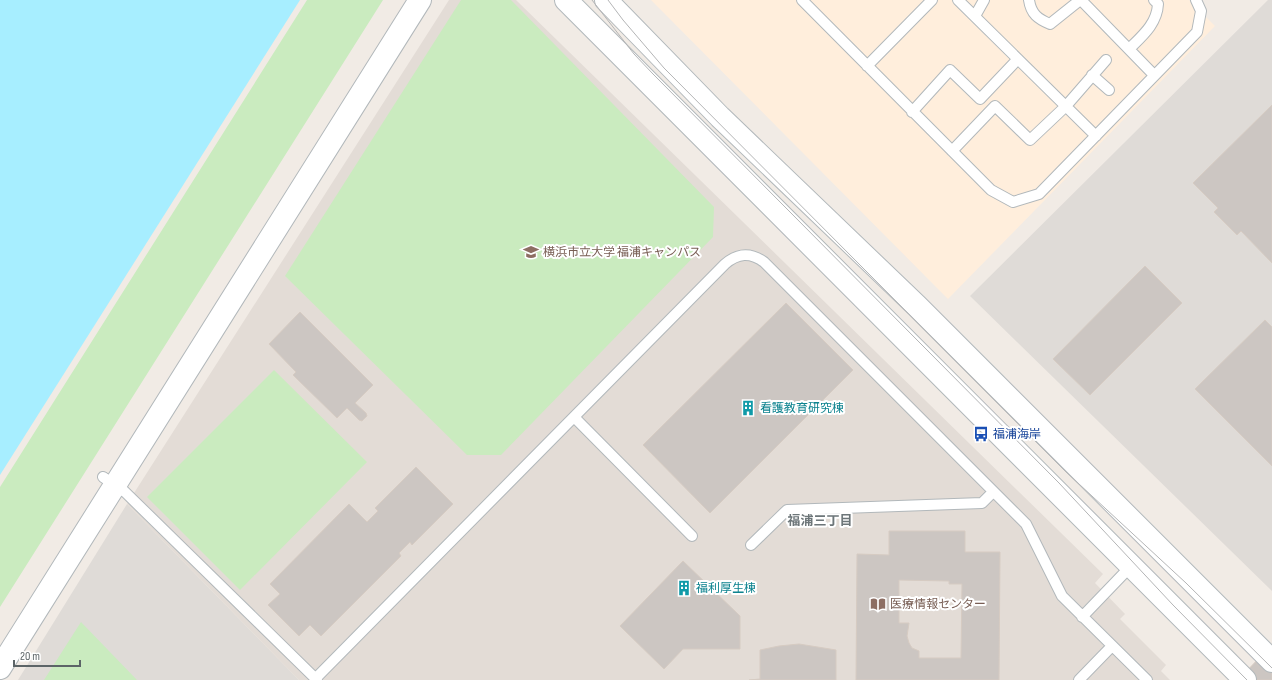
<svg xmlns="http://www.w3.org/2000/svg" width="1272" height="680" viewBox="0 0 1272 680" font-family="'Sofia Sans Condensed','Noto Sans JP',sans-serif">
<rect width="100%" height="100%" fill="#f1ebe5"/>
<path fill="#ffeedc" d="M651 0H1189L1215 26 948 299Z"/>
<path fill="#dfdbd7" d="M1268 0H1272V591L970 296Z
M127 504 299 680H18Z"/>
<path fill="#e3dcd6" d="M449 0H516L1103 574 1095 583 1125 614 1120 619 1166 665 1161 671 1170 680H299L127 504Z"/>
<path fill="#caebbf" d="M307 0H383L0 607V487Z
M461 0H511L714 207 713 237 501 455H467L285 276Z
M274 370 367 462 240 590 147 497Z
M81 622 137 680H44Z"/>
<path fill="#a7eeff" d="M0 0H300L0 475Z"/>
<path fill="#ccc6c2" stroke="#d6cbc2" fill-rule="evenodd" d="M1272 105V263L1241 231 1237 235 1214 212 1218 208 1193 183Z
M1145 266 1182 303 1090 395 1053 359Z
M786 303 853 370 710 513 643 445Z
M300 312 373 385 355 403 366 413 367 416 362 421 359 420 347 408 337 418 293 375 296 372 269 344Z
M1265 320 1272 327V466L1195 389Z
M416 467 453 504 412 545 410 542 399 553 401 556 321 636 310 625 299 636 268 605 280 594 270 584 349 504 367 522 378 511 375 508Z
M889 531H965V552H1000L999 680H856L857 554 889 555ZM899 580 949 581V584H962L961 658H919V651L912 648 909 643 907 636 909 623H899Z
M683 561 740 616V649H683L664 669 620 626Z
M799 644 836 650V680H749L760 679V650L779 646Z
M1265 652 1272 659V680H1238Z"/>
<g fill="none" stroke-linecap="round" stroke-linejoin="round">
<g stroke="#b2b8bb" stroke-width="12">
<path id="service" d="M802 0 991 190 1013 202 1039 194 1197 32 1201 11 1196 0
M958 0 1096 136
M1029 0C1031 14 1038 19 1050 24L1080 0
M1081 0 1154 75
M975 16 984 0
M1129 49C1142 36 1157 24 1158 4L1154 0
M867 66 932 0
M1092 75 1109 90
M912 112 950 70 980 99 1018 59
M952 151 995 106 1030 140 1066 106 1106 60
M574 417 692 536
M103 477 125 492 317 680
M751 545 787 510 982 503 993 492
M1082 617 1131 566
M315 679 725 264C738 253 750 252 764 262L1026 524 1062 596 1147 680
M1079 680 1112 646"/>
</g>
<g stroke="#b2b8bb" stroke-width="24">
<path id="tertiary" d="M566 0 1245 680
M606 0 720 117 917 306 1272 661
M0 668 420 0"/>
</g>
<use href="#service" stroke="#fff" stroke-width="10"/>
<use href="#tertiary" stroke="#fff" stroke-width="22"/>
<path stroke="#b4b5b6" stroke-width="1" d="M592 0 634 54 653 74 1059 483 1173 605 1247 680
M608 0 623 20 664 68 1066 472 1186 583 1272 668"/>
</g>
<defs>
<g id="university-bare" transform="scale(1.2)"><path d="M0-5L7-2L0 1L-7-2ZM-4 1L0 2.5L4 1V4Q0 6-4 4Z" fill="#8d6e63" stroke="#fff" stroke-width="2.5" paint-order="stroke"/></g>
<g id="building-bare" transform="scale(1.2)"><path d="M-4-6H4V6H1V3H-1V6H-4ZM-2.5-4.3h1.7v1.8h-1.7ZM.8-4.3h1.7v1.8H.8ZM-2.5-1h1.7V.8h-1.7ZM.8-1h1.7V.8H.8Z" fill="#0f9aa8" stroke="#fff" stroke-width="2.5" paint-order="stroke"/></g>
<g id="bus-bare" transform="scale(1.2)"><path d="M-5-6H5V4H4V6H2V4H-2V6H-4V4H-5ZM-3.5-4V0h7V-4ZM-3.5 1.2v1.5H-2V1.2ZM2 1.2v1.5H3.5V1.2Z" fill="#1a4fb4" stroke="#fff" stroke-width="2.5" paint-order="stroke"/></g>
<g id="library-bare" transform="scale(1.2)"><path d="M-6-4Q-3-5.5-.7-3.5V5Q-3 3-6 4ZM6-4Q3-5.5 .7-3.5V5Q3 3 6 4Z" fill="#8d6e63" stroke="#fff" stroke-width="2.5" paint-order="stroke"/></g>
</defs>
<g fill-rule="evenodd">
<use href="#university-bare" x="531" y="252"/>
<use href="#building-bare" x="748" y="408"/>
<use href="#bus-bare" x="981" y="434"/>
<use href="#building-bare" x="684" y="588"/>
<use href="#library-bare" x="878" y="604"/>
</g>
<g text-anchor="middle" stroke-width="4" stroke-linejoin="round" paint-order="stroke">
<g font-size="12" fill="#785e54" stroke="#fff" text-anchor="start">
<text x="543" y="256">横浜市立大学 福浦キャンパス</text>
<text x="890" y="608">医療情報センター</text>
</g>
<g font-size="12" fill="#0d838f" stroke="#fff" text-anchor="start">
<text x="760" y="412">看護教育研究棟</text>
<text x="696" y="592">福利厚生棟</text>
</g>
<g font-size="12" fill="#164399" stroke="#fff" text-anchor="start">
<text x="993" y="438">福浦海岸</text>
</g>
<g font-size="13" font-weight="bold" fill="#6d7679" stroke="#fff">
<text x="820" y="525">福浦三丁目</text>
</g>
</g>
<path d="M14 660v6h66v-6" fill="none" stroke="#5c6467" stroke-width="2"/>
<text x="20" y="660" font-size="12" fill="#5c6467" stroke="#ffffff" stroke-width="3" paint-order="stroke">20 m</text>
</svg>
